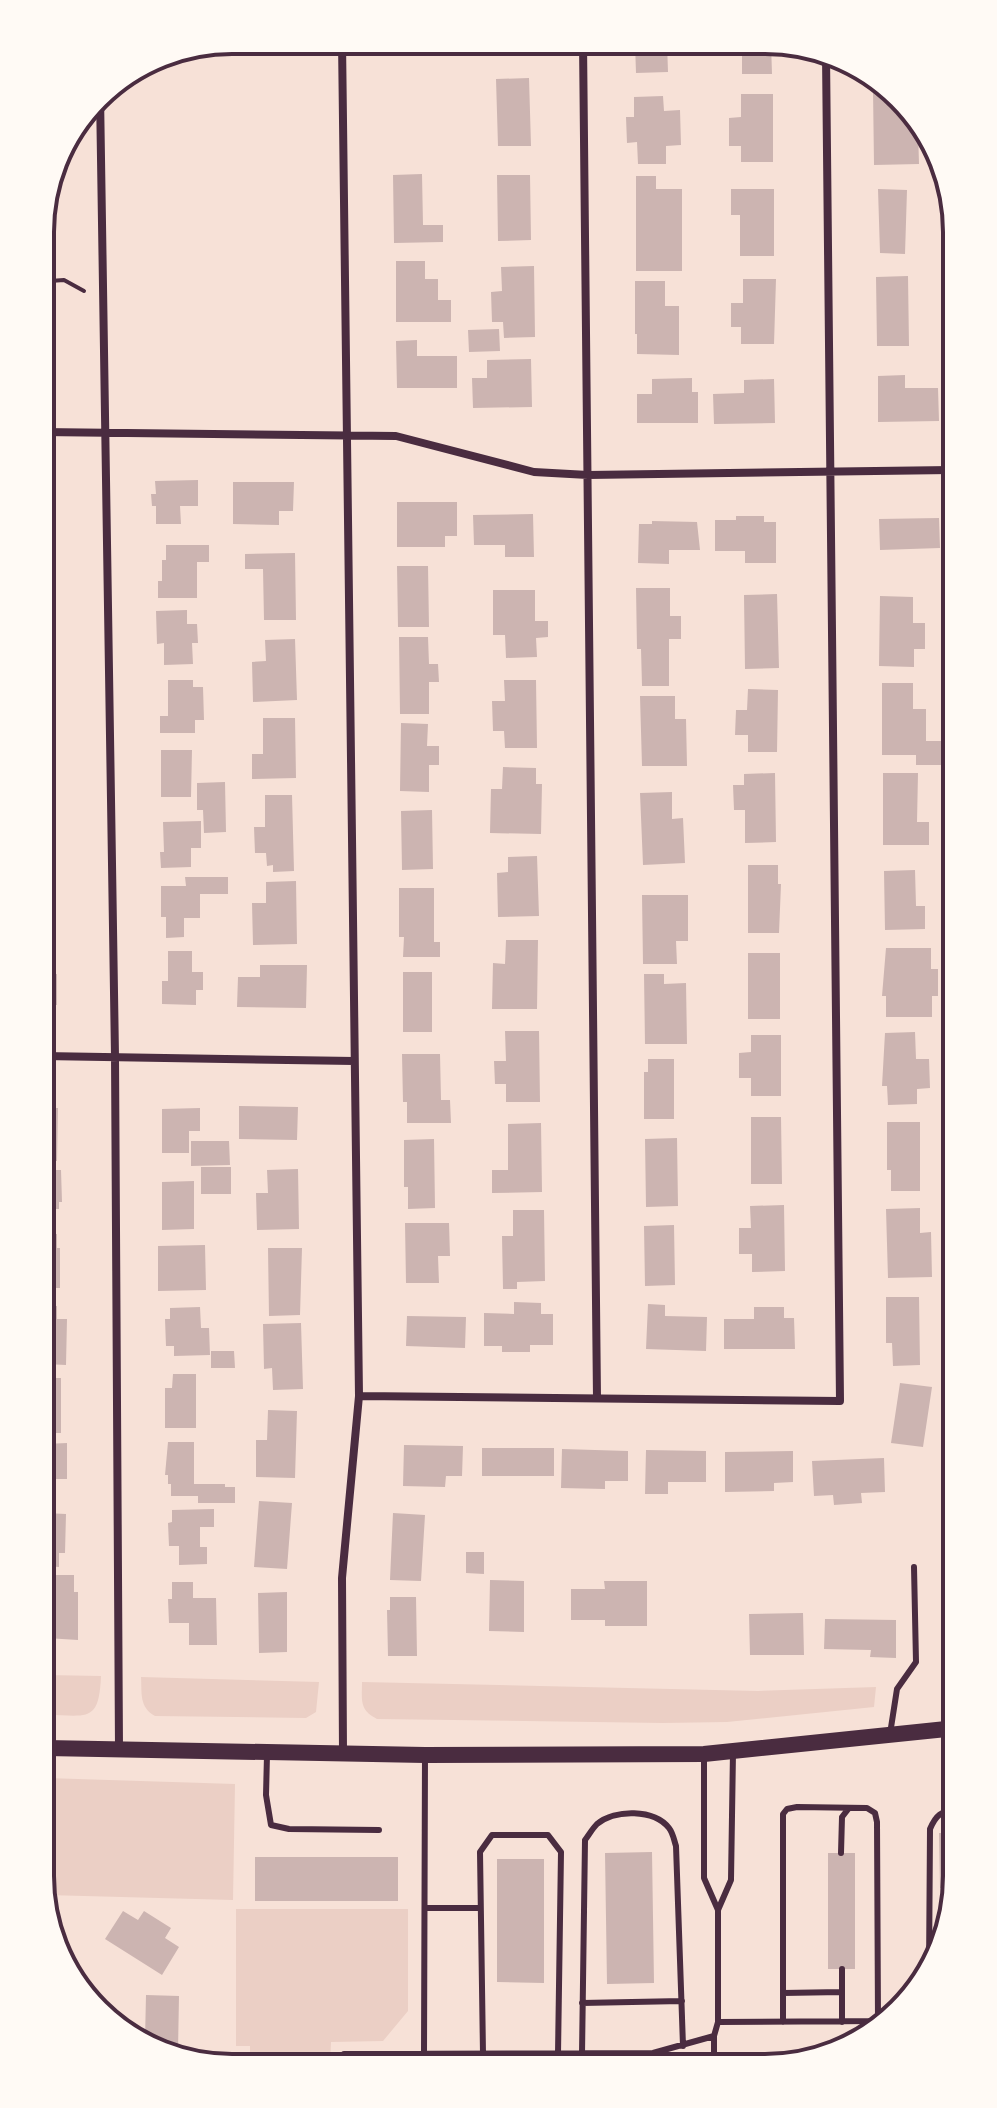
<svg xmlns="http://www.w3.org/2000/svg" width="997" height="2108" viewBox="0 0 997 2108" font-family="Poppins,sans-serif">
<rect width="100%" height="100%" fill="#f7e1d7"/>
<path fill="#ebcfc5" d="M46 1675 101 1676C99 1724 87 1715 46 1715Z
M141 1677 319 1682 316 1712 306 1718 155 1716C139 1707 142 1693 141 1677Z
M362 1682 758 1691 876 1687 874 1707 727 1722 663 1723 377 1719C359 1710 362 1700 362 1682Z
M46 1778 235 1784 233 1900 47 1895Z
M236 1909H408V2011L383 2041 331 2042 330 2064H250V2046H236Z"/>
<path fill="#ccb4b1" d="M495 42H528V51H495Z
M635 43H667L668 72 636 73Z
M733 43H771L772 74H742V52H733Z
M529 78 531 146H498L496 79Z
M873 89H893L918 130 919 164 874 165Z
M741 94H773V162H741V146H729V118L741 117Z
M663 96 664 111 680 110 681 145 666 146V164H638L637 142 627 143 626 117H634V97Z
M422 174 423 225H443V242L394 243 393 175Z
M497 175H530L531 240 498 241Z
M636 176H656V189H682V271H636Z
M50 185 49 240H41L40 219Z
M731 189H774V256H740V215H731Z
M878 189 907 190 905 254 880 253Z
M41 260H48V276H44V317H41Z
M396 261H425V279H438V300H451V322H396Z
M534 266 535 337 504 338 503 322H492L491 292 502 291 501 267Z
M908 276 909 346H877L876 277Z
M743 279H776L774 344H741V327H731V303H743Z
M635 281H665V306H679V355L637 354V334H635Z
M499 329 500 351 469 352 468 330Z
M41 334H54L53 380H41Z
M417 340V356H457V388H397L396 341Z
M531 359 532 407 473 408 472 378H487V360Z
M905 375V388H938L939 421 878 422V376Z
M692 378V392H698V423H637V394H652V379Z
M774 379 775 423 714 424 713 394 744 393V380Z
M198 480V506H180L181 524H156V506H152L151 494H156L155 481Z
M41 481H54V526H42Z
M233 482H294L293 511H279V525L233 524Z
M397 502H457V536H445V547H397Z
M533 514 534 557H505V545H474L473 515Z
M736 516H764V522H776V563H745V551H715V520H736Z
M939 518 940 548 880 550 879 519Z
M652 521 697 522 700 550H669V564L638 563 639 524H652Z
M166 545H209V562H197V598H158V581H162V560H166Z
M42 548H48L45 602H42Z
M295 553 296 620H264L263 569H245V554Z
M397 566H428L429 627H398Z
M636 588H670V616H681V639H669V686H642L641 649H637Z
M493 590H535V621H548V637L536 638 537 657 506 658 505 635H493Z
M777 594 779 668 745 669 744 595Z
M880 596 913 597V623H925V649H914V667L879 666Z
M187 610V624H197L198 643H192L193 664 164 665V643L157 644 156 611Z
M42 634H54V666H42Z
M399 637H428L429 664H438L439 682H429V714H400Z
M295 639 297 700 253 702 252 662 266 661 265 640Z
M168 680H193V687H203L204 720H195V733H160V716H168Z
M504 680H536L537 748H505L504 731H493L492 701H505Z
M42 683H54V707H46V738H42Z
M882 683H913V709H926V741H948V765H916V755H882Z
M748 689 778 690 777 752H748V735H735L736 710H747Z
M640 696H675V719H686L687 766H642Z
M263 718H295L296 778 252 779V754H263Z
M401 723 428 724 427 746H439V765H429V792L400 791Z
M161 750H192L191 797H161Z
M42 751H55L54 778H48V805H43Z
M503 767 536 768V784H542L541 834 490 833 491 789H502Z
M775 773 776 842 745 843V810H734L733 785H744V774Z
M883 773H918L917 822H929V845H883Z
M225 782 226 832 204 833 203 810H197V783Z
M672 792V819L683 818 685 863 643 865 640 793Z
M265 795H292L294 871 273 872V865L267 866 266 853H255L254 827H265Z
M432 810 433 869 402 870 401 811Z
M201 821V848H191V867L161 868 160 852H164L163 822Z
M43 826H55L56 849H46L47 869H43Z
M537 856 539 916 498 917 497 873 508 872V857Z
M748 865H778V884H781L779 933H748Z
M915 870 916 906H925V929L885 930 884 871Z
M185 877H228V894H200V918H184V937L166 938V917H161V886H186Z
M296 881 297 944 253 945 252 903H266V882Z
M399 888H434V942H440V957H403L404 937H399Z
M54 890V936H43V891Z
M642 895H688V941H676L677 964H643Z
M506 940H538L537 1009H492L493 963 505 964Z
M886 948H931V969H938V996H932V1017H886V996H882Z
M168 951H192V972H203V990H196V1005L162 1004V981H168Z
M748 953H780V1019H748Z
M260 965H307L306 1008 237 1007 238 977H260Z
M403 972H432V1032H403Z
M57 974V1005H43V975Z
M644 974H664V984L686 983 687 1044H645Z
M505 1031H539L540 1102H506V1084H495L494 1061H506Z
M915 1032 916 1059H929L930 1088 917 1089V1104L888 1105 887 1086H882L885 1033Z
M751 1035H781V1096H751V1078H739V1053L751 1052Z
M402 1054H440L441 1100H450L451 1123H407V1102H403Z
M648 1059H674V1119H644V1072H648Z
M239 1106 298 1107 297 1140 239 1139Z
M44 1108H58L57 1161H44Z
M200 1108V1131H189V1153H162V1109Z
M751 1117H781L782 1184H751Z
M887 1122H920V1191H891V1170H887Z
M541 1123 542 1192 492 1193V1170H508V1124Z
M677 1138 678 1206 646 1207 645 1139Z
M434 1139 435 1208 408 1209V1187H404V1140Z
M191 1141H229L230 1165 191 1166Z
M201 1167H231V1194H201Z
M298 1169 299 1229 257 1230 256 1193H268L267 1170Z
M44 1170H61L62 1202H59V1209H54V1223L44 1224Z
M194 1181V1229L162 1230V1182Z
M784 1205 785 1271 752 1272V1254H739V1228H751L750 1206Z
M920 1208V1233L931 1232 932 1277 888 1278 886 1209Z
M513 1210H544L545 1281 517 1282V1289H503L502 1236H513Z
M405 1223H449L450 1256H438L439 1283H406Z
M674 1225 675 1285 645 1286 644 1226Z
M44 1234H57V1248H60V1288H44Z
M205 1245 206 1290 158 1291V1246Z
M268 1248H302L300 1315 269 1316Z
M886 1297H919L920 1365 893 1366 892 1343H886Z
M514 1302 541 1303V1314H553V1345H530V1352H502V1346H484V1313L514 1314Z
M648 1304 665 1305V1316L707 1317 706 1351 646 1349Z
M44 1306H57V1319H67L66 1365 45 1364Z
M200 1307 201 1328H209L210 1355 174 1356V1346H166L165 1319H170V1308Z
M754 1307H784V1318H794L795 1349H724V1319H754Z
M407 1316 466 1317 465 1348 406 1346Z
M301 1323 303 1389 273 1390 272 1368 264 1369 263 1324Z
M211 1351H234L235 1368H211Z
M173 1374H196V1428H165V1388H172Z
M45 1378H61V1433H45Z
M900 1383 932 1387 923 1447 891 1443Z
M268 1410 297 1411 295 1478 256 1477V1440H267Z
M168 1442H194V1484H225V1487H235V1503H198V1496H171V1484H168V1475H165Z
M67 1443V1479H45V1444Z
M404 1445 463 1446 462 1476H446L445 1487 403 1486Z
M482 1448H554V1476H482Z
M562 1449 628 1451V1481H605V1489L561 1488Z
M646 1450 706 1451V1482H668V1494H645Z
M793 1451V1482L774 1483V1491L725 1492V1452Z
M884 1458 885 1492 861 1493 862 1503 834 1505 833 1495 814 1496 812 1461Z
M259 1501 292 1503 287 1569 254 1567Z
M214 1509V1527H200V1547H207V1564L179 1565V1546H169L168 1523 172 1522V1510Z
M45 1513 66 1514 65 1553H59V1567L45 1566Z
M393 1513 425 1515 421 1581 390 1580Z
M466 1552H484V1574L466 1573Z
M52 1575H74V1592H78V1640L46 1638 45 1592H52Z
M490 1580 524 1581V1632L489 1631Z
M604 1581H647V1626H605V1620H571V1589H605Z
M172 1582H193V1598H216L217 1645H189V1623H169L168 1599H172Z
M287 1592V1652L259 1653 258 1593Z
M390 1597H416L417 1656H388L387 1610H390Z
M803 1613 804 1655H750L749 1614Z
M825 1619 896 1620V1658L870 1657 871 1650 824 1649Z
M939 1833H956L957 1888H940Z
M652 1852 654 1983 607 1984 605 1853Z
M828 1853H855V1969H828Z
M255 1857H398V1901H255Z
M497 1859H544V1983L497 1982Z
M123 1911 138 1920 144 1911 171 1928 165 1938 179 1947 162 1975 105 1939Z
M146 1995 179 1996 178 2051H167L145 2040Z"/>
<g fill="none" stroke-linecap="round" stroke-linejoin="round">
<path stroke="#4a2c40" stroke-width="4" d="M50 281 64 280 84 291"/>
<path stroke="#4a2c40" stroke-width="6" d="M890 1734 897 1689 916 1662 914 1567
M267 1755 266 1795 271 1825 289 1829 379 1830
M704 1758V1878L718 1910V2022L714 2036V2062
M841 1853 842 1817 849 1808
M425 1908H480
M718 1910 731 1880 733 1752
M842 1969V2022
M929 1972 930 1829C936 1815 941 1811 956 1810
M783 1993 842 1992
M582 2003 682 2001
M718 2022 879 2021
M783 2022V1814L787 1809 797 1807 867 1808 875 1813 877 1822 878 2021
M424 2054 425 1755
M483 2054 480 1852 492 1835H548L561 1852 558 2054
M582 2054 585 1840C589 1835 592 1829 597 1824 615 1809 654 1809 669 1828 673 1833 674 1840 676 1846L683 2046
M344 2064V2054L653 2053 714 2036"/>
<path stroke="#4a2c40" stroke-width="8" d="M342 41 359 1396 342 1578 343 1753
M583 42 597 1398
M100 94 115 1056 119 1749
M41 432 396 436 534 472 588 475 951 470
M43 1056 354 1061
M359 1396 840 1401 826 55"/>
<path stroke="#4a2c40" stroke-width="16" d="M46 1748 425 1755 704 1754 956 1728"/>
</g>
<path d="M0 0H997V2108H0ZM232 54H765A178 178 0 0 1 943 232V1876A178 178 0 0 1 765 2054H232A178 178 0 0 1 54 1876V232A178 178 0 0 1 232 54Z" fill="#fffaf5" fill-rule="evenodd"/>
<path fill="none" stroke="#4a2c40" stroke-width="4" d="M232 54H765A178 178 0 0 1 943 232V1876A178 178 0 0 1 765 2054H232A178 178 0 0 1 54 1876V232A178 178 0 0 1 232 54Z"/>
</svg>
